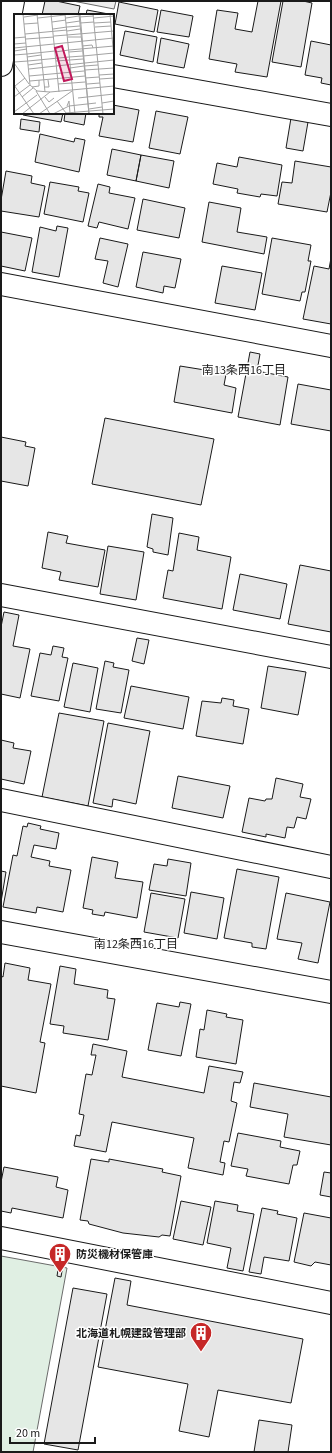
<svg xmlns="http://www.w3.org/2000/svg" width="332" height="1453" viewBox="0 0 332 1453" font-family="'Source Sans 3','Noto Sans JP',sans-serif">
<rect width="100%" height="100%" fill="#fff"/>
<path fill="#e0efe3" stroke="#6a6a6a" d="M1 1256 67 1268 33 1452H1Z"/>
<path fill="#ededed" stroke="#6a6a6a" d="M73 1H116L114 9Z"/>
<path fill="#e6e6e6" stroke="#1a1a1a" d="M45 1H56L80 6 78 15H42Z
M258 1H281L267 77 235 72 237 64 209 59 217 10 238 13 235 29 252 32Z
M283 1H303L312 3 301 67 272 62Z
M119 2 158 10 154 32 115 24Z
M87 10 114 15 113 18V15H86Z
M161 10 193 16 189 37 157 32Z
M125 31 157 37 153 62 120 55Z
M161 38 189 44 184 68 157 63Z
M311 41 331 45V85L321 83 322 78 305 75Z
M113 105 139 110 133 142 99 136 103 117H99V113H113Z
M156 111 188 117 180 154 149 148Z
M24 113H63L61 122 23 115Z
M65 113H86L84 125 64 121Z
M291 118 308 122 303 151 286 148Z
M21 119 40 122 39 132 20 129Z
M40 134 74 142 75 138 85 140 79 172 35 162Z
M112 149 141 155 136 181 107 175Z
M141 155 174 161 169 188 136 181Z
M239 157 282 165 277 196 261 194 260 197 237 193 238 189 213 184 217 163 237 167Z
M295 161 331 167V192L327 212 278 204 282 182 292 183Z
M6 171 32 176 31 183 45 186 39 217 1 211V200Z
M50 182 79 187 78 191 89 193 83 222 44 214Z
M98 184 110 187 109 193 135 198 128 229 99 222 97 228 88 226Z
M143 199 185 208 179 238 137 230Z
M209 202 241 208 237 232 267 237 264 254 202 242Z
M57 226 68 228 59 277 32 272 40 227 56 231Z
M1 232 32 238 25 271 1 266Z
M100 238 128 244 118 287 103 283 108 261 95 259Z
M272 238 311 245 308 261H311L305 292H302L300 301 262 294Z
M143 252 181 259 175 288 164 286 163 293 136 287Z
M331 258V324L303 319 314 266 329 269Z
M222 266 262 273 255 310 215 303Z
M250 352 260 354 257 371 288 377 280 425 238 417Z
M180 366 211 371 212 366 227 369 224 385 236 388 232 413 174 402Z
M298 384 331 390V431L291 424Z
M105 418 214 439 201 505 92 484Z
M1 437 26 442 25 446 35 448 28 486 1 481Z
M152 514 173 518 168 555 153 552V549L147 547Z
M48 532 68 536 66 543 105 550 98 587 59 580 61 572 42 568Z
M179 533 199 537 197 550 231 557 222 609 163 598 168 570 173 571Z
M108 546 144 552 136 600 100 594Z
M300 565 331 571V632L288 624Z
M240 574 287 584 280 619 233 610Z
M4 612 19 615 13 646 30 649 20 698 1 694V627Z
M137 638 149 640 144 664 132 661Z
M53 646 64 648 62 657 68 658 59 701 31 696 40 653 51 655Z
M105 661 114 663 113 667 129 670 121 713 96 709Z
M73 663 98 668 90 712 64 707Z
M268 666 306 672 298 715 261 708Z
M131 686 189 697 183 729 124 718Z
M222 698 234 700 233 706 249 709 243 744 196 736 202 701 221 703Z
M59 713 104 721 88 806 42 797Z
M108 723 150 731 136 804 113 799 112 807 93 803Z
M1 740 14 743 13 748 31 751 24 784 1 779Z
M178 776 230 786 223 818 172 808Z
M276 778 303 784 300 797 311 799 306 819 297 817 294 828 287 827 285 838 266 834V837L242 832 249 798 265 801 266 799H272Z
M28 823 41 826 40 829 59 833 56 849 34 845 31 857 50 861 49 866 71 870 63 912 37 907 36 913 3 907 13 855 17 856 23 826 27 827Z
M92 857 118 862 115 878 143 882 137 918 105 912 104 916 92 914 93 910 83 908Z
M168 859 191 863 186 896 149 890 154 864 167 866Z
M237 869 279 877 266 949 252 947V943L224 938Z
M1 871 6 872 1 902Z
M191 892 224 898 217 939 184 933Z
M151 893 185 899 178 938 144 932Z
M286 893 330 902 318 963 298 959 302 943 277 939Z
M5 963 30 968 28 980 51 984 40 1042 45 1043 36 1093 1 1086V976L3 977Z
M60 966 76 969 74 984 108 990 107 998 115 999 108 1040 63 1033 64 1026 50 1024Z
M180 1002 191 1004 181 1056 148 1050 157 1003 179 1007Z
M207 1010 227 1014 226 1017 243 1020 236 1064 196 1057 200 1029 204 1030Z
M93 1044 127 1051 122 1077 204 1093 209 1066 243 1072 240 1083 234 1082 231 1101 237 1103 229 1142 224 1141 220 1162 225 1163 223 1175 188 1168 194 1138 112 1122 106 1152 74 1146 76 1135 80 1136 84 1115 79 1114 86 1074 92 1075 96 1055H91Z
M254 1083 331 1097V1145L284 1137 288 1114 250 1107Z
M238 1133 281 1141 280 1147 300 1151 297 1165H293L289 1184 246 1176 248 1169 231 1166Z
M91 1159 109 1162V1159L163 1169 162 1172 181 1176 170 1236 162 1235 159 1237 123 1233 89 1224 88 1221 80 1220Z
M4 1167 58 1177 56 1187 68 1190 63 1218 12 1208 11 1213 1 1211V1182Z
M324 1172 331 1173V1197L320 1195Z
M181 1201 211 1207 203 1245 173 1239Z
M215 1201 238 1205 237 1211 254 1214 243 1271 227 1268 231 1248 207 1243Z
M262 1208 278 1211 277 1214 297 1218 289 1261 264 1257 261 1274 249 1272Z
M304 1213 331 1218V1265L315 1262 311 1266 294 1262Z
M58 1270 62 1271 61 1277 57 1276Z
M115 1278 131 1281 127 1305 303 1339 291 1403 218 1390 209 1437 179 1431 188 1384 98 1367Z
M73 1288 107 1294 78 1450 44 1444Z
M259 1420 292 1425 288 1452H254Z"/>
<g fill="none" stroke-linecap="round" stroke-linejoin="round">
<g stroke="#1a1a1a" stroke-width="24">
<path id="minor" d="M1 65 13 1
M113 76 331 115
M1 284 331 346
M1 595 331 657
M1 800 331 867
M1 932 331 992
M1 1238 331 1303"/>
</g>
<use href="#minor" stroke="#fff" stroke-width="22"/>
</g>
<defs>
<g id="building-pin" transform="scale(1.15)"><path d="M0 17L-7.5 6A9.5 9.5 0 1 1 7.5 6Z" fill="#c62828" stroke="#fff"/><path d="M-4-6H4V6H1V3H-1V6H-4ZM-2.5-4.3h1.7v1.8h-1.7ZM.8-4.3h1.7v1.8H.8ZM-2.5-1h1.7V.8h-1.7ZM.8-1h1.7V.8H.8Z" fill="#fff"/></g>
</defs>
<g fill-rule="evenodd">
<use href="#building-pin" x="60" y="1254"/>
<use href="#building-pin" x="201" y="1333"/>
</g>
<g text-anchor="middle" stroke-width="3" stroke-linejoin="round" paint-order="stroke">
<g font-size="11" font-weight="bold" fill="#1a1a1a" stroke="#fff" text-anchor="start">
<text x="76" y="1258">防災機材保管庫</text>
<text x="186" y="1337" text-anchor="end">北海道札幌建設管理部</text>
</g>
<g font-size="12" fill="#1a1a1a" stroke="#fff">
<text x="244" y="374">南13条西16丁目</text>
<text x="136" y="948">南12条西16丁目</text>
</g>
</g>
<g transform="translate(14 14)">
<rect width="100" height="100" fill="#fff"/>
<path fill="none" stroke="#a3a3a3" stroke-width="1" d="M9 0 16 71M23 0 31 78M37 0 45 78M51 0 61 100M65 0 75 100M66 0 75 100M79 0 89 100M96 0 100 45M10 3 24 1M65 3 80 2M24 4 51 1M52 4 65 2M80 4 100 2M38 8 52 6M52 9 66 7M66 9 80 8M80 9 97 8M10 10 24 9M53 13 66 12M81 13 97 12M39 15 53 13M53 17 66 15M11 20 53 16M53 21 100 17M40 22 53 21M54 23H67M0 24 12 23M12 25 40 23M0 30 12 29M68 32 78 31 79 34M0 34 100 24M55 36 100 32M0 37 13 35M41 38 55 36M55 38 68 37M13 40 41 37M0 41 13 40M69 42 100 39M13 43 27 41M55 43 69 42M14 47 55 43M42 47 69 45M0 48 14 47M0 49 15 70M14 51 28 49M42 52 100 46M70 52 84 51M56 54 70 52M15 55 42 52M71 56 100 54M85 61 100 60M15 62 70 57M71 64 85 63M86 65 100 64M16 67 71 62M58 69 71 68M44 70 58 69M73 70 86 69M0 71 20 100M1 72 11 64M18 73 25 72V66M30 73H35L34 66M22 77 36 100M0 83 16 71 23 77 36 78 100 72M8 83 19 74M31 83 35 88 40 84M64 84 100 80M43 87 52 99M88 89 100 87M53 92 55 87 56 99M75 95 88 93M0 98 23 81M52 99 100 95M8 100 36 78M25 100 58 77M39 100 55 92 82 89"/>
<path fill="#c2185b" fill-opacity="0.15" stroke="#c2185b" stroke-width="2" d="M48 32 58 65 50 67 41 34Z"/>
<rect width="100" height="100" fill="none" stroke="#1a1a1a" stroke-width="2"/>
</g>
<rect width="332" height="1453" fill="none" stroke="#1a1a1a" stroke-width="4"/>
<path d="M10 1437v6h85v-6" fill="none" stroke="#1a1a1a" stroke-width="2"/>
<text x="16" y="1437" font-size="12" fill="#1a1a1a" stroke="#ffffff" stroke-width="3" paint-order="stroke">20 m</text>
</svg>
